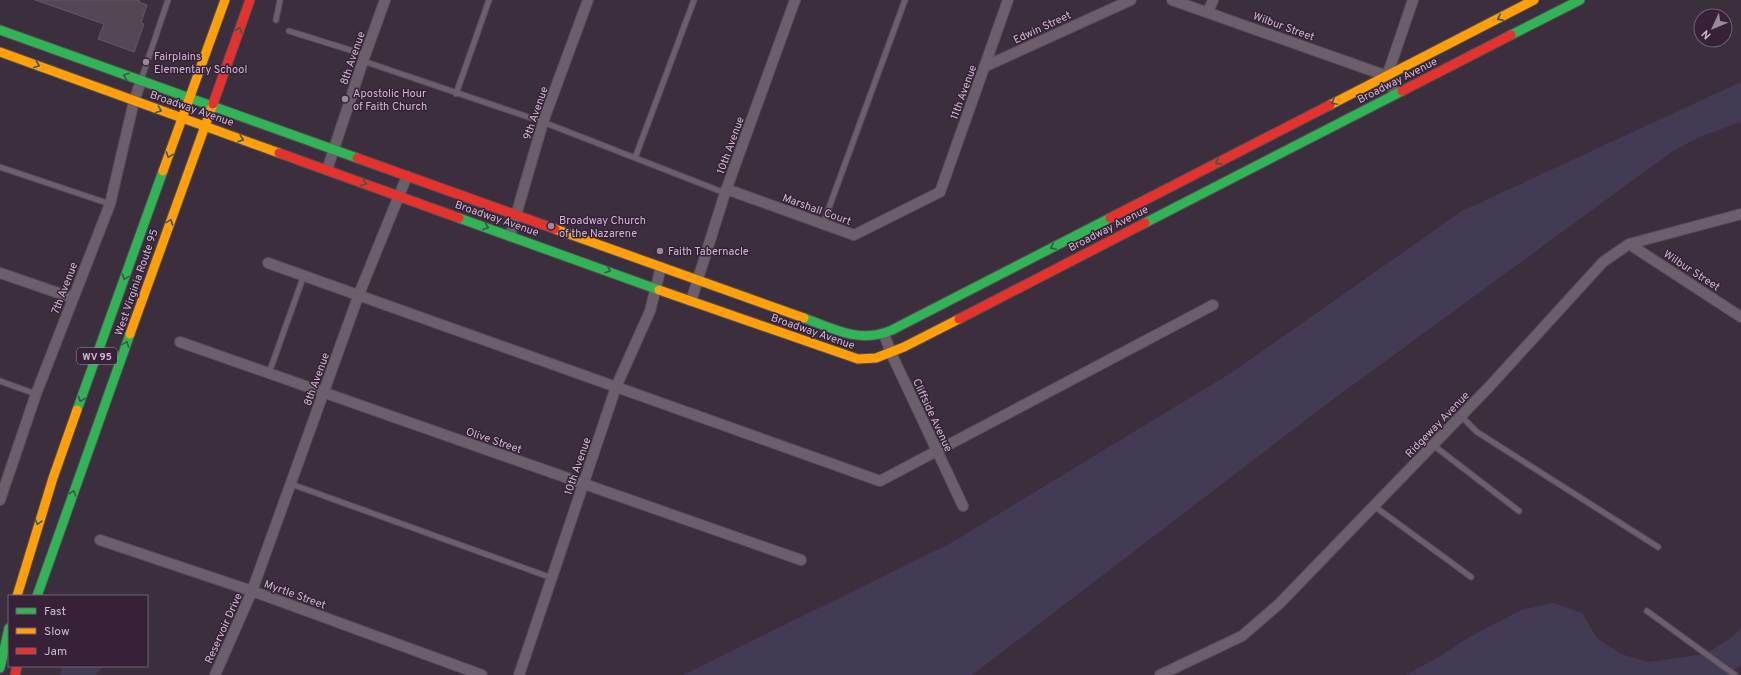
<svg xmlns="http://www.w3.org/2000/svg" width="1741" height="675" viewBox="0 0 1741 675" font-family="Overpass,sans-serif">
<rect width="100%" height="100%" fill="#3c2f3d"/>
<path fill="#423b53" d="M1741 82V122L1699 137 1670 153 1324 406 972 675H683L951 543 1234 371 1462 211Z
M1553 603 1582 613 1597 638 1621 654 1648 662 1705 654 1731 638 1741 629V665L1727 675H1406L1442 655 1466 639 1521 610Z
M62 666H103L96 675H60Z"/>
<path fill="#524752" stroke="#645765" d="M35 0H139V2L147 5 141 23 144 24 134 52 98 39 104 24Z"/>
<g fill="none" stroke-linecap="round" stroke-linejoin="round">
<g stroke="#554b55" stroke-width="7">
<path id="lane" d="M276 20 280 0
M289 31 366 55
M363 61 543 122 725 193
M141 80 168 0
M456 94 489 0
M635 158 694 0
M0 167 110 204
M823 224 905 0
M269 373 304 275
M0 381 36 394
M1461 416 1477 432 1658 547
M1433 445 1519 511
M291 484 552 578
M1374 506 1471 577
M1647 611 1735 675"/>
</g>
<g stroke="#554b55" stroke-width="12">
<path id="street" d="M1172 0 1387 76
M1208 12 1213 0
M986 66 1131 0
M1395 94 1387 76 1413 0
M327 170 363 61 385 0
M726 189 854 235 940 192 1008 0
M510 236 543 122 588 0
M1629 244 1741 317
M268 263 880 481 1213 305
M0 273 73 298
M691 301 725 193 795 0
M884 334 891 353 963 506
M180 342 801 560
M0 500 36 394 110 204 134 101 141 81
M100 540 252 591 482 675
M215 675 252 591 359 294 407 176
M519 675 616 387 650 311 661 267
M1160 675 1242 636 1279 604 1489 387 1603 262 1629 244 1741 214"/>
</g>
<g stroke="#554b55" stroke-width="11">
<path id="fast" d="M0 30 357 158
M1511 35 1580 0
M459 218 659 290
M1145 223 1402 91
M804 318C834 329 860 344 892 330L1110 218
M77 410 163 171
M37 596 130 334
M0 668 9 628"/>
</g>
<g stroke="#554b55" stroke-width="11">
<path id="slow" d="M0 52 279 153
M1330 105 1534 0
M163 171 225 0
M555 229 804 318
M659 290 858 359 876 358 904 347 959 319
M130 334 213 104
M17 596 53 478 77 410"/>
</g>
<g stroke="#554b55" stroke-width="11">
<path id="jam" d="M1402 91 1511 35
M213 104 250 0
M279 153 459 218
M357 158 555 229
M1110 218 1330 105
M959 319 1145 223
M15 675 17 666"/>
</g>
<use href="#lane" stroke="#6a5f6b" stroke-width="5"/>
<use href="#street" stroke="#6a5f6b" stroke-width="10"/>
<use href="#fast" stroke="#30b455" stroke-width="9"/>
<use href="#slow" stroke="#ff9f0a" stroke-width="9"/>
<use href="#jam" stroke="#e5322d" stroke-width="9"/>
</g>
<defs><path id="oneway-chevron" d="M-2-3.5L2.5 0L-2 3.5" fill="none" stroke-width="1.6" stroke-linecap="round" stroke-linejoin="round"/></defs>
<g stroke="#345c44">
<use href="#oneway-chevron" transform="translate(1500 18) rotate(153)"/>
<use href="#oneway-chevron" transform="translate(239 30) rotate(-70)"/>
<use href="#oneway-chevron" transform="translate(37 65) rotate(20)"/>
<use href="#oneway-chevron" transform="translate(126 76) rotate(-161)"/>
<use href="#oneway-chevron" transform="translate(1334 102) rotate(153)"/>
<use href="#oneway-chevron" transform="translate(159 110) rotate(20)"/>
<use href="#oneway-chevron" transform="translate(241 139) rotate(19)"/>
<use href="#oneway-chevron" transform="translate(169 155) rotate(110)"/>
<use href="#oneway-chevron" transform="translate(1218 162) rotate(153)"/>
<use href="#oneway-chevron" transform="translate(364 183) rotate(20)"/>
<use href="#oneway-chevron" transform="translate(170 222) rotate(-70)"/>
<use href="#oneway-chevron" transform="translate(486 227) rotate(20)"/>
<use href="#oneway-chevron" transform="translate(1053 247) rotate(153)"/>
<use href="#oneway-chevron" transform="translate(608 270) rotate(19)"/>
<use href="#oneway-chevron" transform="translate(125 277) rotate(110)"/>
<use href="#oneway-chevron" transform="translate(126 344) rotate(-70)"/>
<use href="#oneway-chevron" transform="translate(81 399) rotate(110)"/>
<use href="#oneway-chevron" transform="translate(73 493) rotate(-71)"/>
<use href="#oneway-chevron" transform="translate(38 522) rotate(107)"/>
</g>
<g fill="#9a899b" stroke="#372139" stroke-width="1.5">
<circle cx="146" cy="62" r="4"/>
<circle cx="345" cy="99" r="4"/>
<circle cx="551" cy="226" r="4"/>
<circle cx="660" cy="251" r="4"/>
</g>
<g text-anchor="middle" stroke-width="3" stroke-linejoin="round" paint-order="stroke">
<rect fill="#372139" stroke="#9f8ca1" stroke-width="1" x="77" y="348" width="40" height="16" rx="3"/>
<g font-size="10" font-weight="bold" fill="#ccbacd">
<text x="97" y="360">WV 95</text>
</g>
<g font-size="11" fill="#ccbacd" stroke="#372139">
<text transform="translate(1284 26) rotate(20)" y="4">Wilbur Street</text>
<text transform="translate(1042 27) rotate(-25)" y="4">Edwin Street</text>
<text transform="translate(352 58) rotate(-71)" y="4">8th Avenue</text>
<text transform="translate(1397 80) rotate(-27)" y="4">Broadway Avenue</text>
<text transform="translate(963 92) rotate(-70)" y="4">11th Avenue</text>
<text transform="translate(192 108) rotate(19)" y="4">Broadway Avenue</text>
<text transform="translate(535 113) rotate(-71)" y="4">9th Avenue</text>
<text transform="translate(730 145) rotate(-70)" y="4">10th Avenue</text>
<text transform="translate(817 209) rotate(20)" y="4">Marshall Court</text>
<text transform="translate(497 218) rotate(19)" y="4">Broadway Avenue</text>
<text transform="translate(1108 228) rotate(-27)" y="4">Broadway Avenue</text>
<text transform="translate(1692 270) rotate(33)" y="4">Wilbur Street</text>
<text transform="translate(136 282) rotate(-71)" y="4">West Virginia Route 95</text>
<text transform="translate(64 288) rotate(-69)" y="4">7th Avenue</text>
<text transform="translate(813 331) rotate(19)" y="4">Broadway Avenue</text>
<text transform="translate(316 379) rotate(-70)" y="4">8th Avenue</text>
<text transform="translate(933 415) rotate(65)" y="4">Cliffside Avenue</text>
<text transform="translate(1437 424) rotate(-46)" y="4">Ridgeway Avenue</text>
<text transform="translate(494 440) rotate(19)" y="4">Olive Street</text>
<text transform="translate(577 466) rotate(-71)" y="4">10th Avenue</text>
<text transform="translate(295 594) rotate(20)" y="4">Myrtle Street</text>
<text transform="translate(223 628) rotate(-66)" y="4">Reservoir Drive</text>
</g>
<g font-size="11" fill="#ccbacd" stroke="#372139" text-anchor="start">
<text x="154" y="60">Fairplains<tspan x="154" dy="13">Elementary School</tspan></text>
<text x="353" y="97">Apostolic Hour<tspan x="353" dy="13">of Faith Church</tspan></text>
<text x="559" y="224">Broadway Church<tspan x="559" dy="13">of the Nazarene</tspan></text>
<text x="668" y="255">Faith Tabernacle</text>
</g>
</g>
<rect x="8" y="595" width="140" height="72" fill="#372139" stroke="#735e74"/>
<rect x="16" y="608" width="20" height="6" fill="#30b455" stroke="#735e74"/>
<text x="44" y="615" font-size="12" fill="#ccbacd">Fast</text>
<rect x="16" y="628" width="20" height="6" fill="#ff9f0a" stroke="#735e74"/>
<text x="44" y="635" font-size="12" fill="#ccbacd">Slow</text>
<rect x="16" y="648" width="20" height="6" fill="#e5322d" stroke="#735e74"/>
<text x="44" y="655" font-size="12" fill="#ccbacd">Jam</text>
<g transform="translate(1713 28) rotate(226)"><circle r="19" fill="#372139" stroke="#735e74"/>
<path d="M0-3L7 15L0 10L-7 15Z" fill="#9a899b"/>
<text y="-6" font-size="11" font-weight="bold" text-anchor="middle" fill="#ccbacd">N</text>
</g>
</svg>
